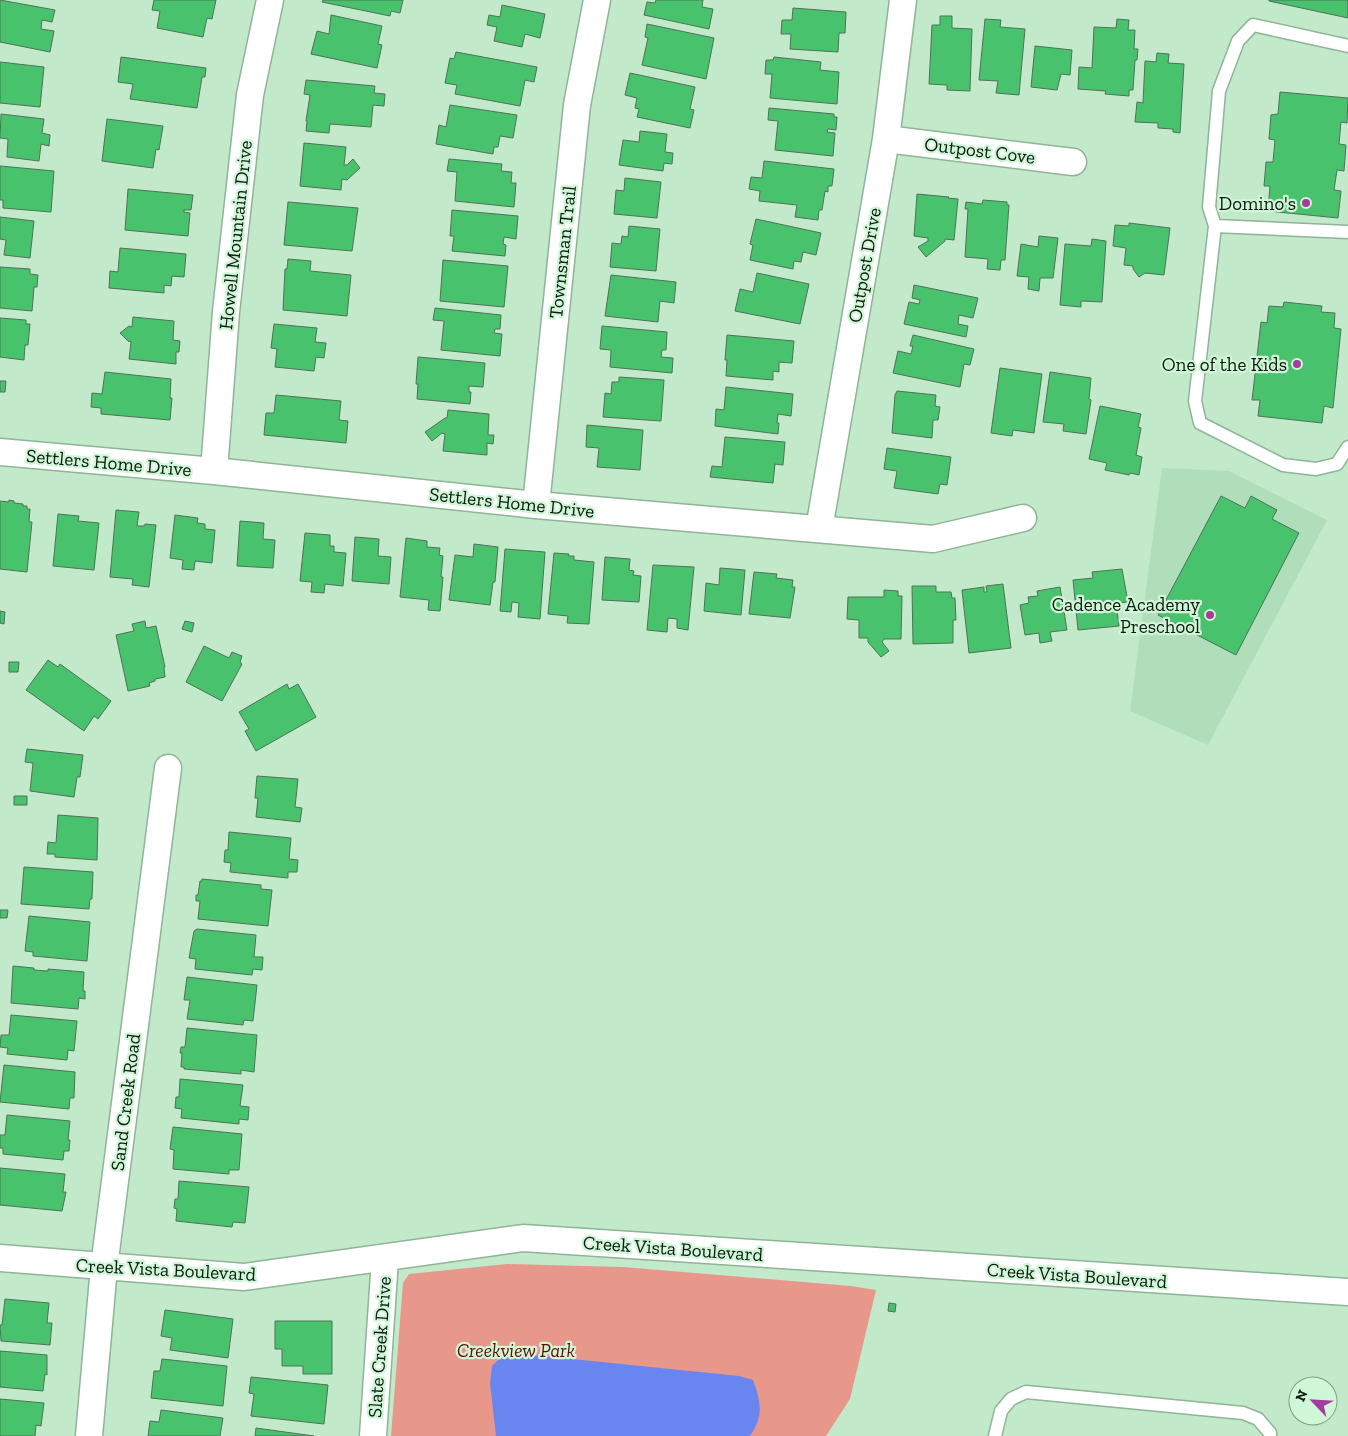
<svg xmlns="http://www.w3.org/2000/svg" width="1348" height="1436" viewBox="0 0 1348 1436" font-family="'Zilla Slab',serif">
<rect width="100%" height="100%" fill="#c2e9c9"/>
<path fill="#b1deba" d="M1162 468 1229 471 1327 520 1208 745 1130 711Z"/>
<path fill="#e8988a" d="M507 1264 623 1267 851 1286 876 1290 850 1399 826 1436H391L403 1283 409 1274Z"/>
<path fill="#6985f0" d="M510 1354H523L739 1376 753 1380C761 1402 764 1416 750 1436H496L490 1383 492 1366 498 1360Z"/>
<path fill="#49c26e" stroke="#4f7257" d="M0 0 55 10 52 22 42 20 41 29 54 31 50 52 0 42Z
M154 0H216L212 19 207 18 203 37 157 28 160 11 152 10Z
M323 0H403L400 13 391 11 390 16 322 2Z
M656 0H703L702 7 713 9 709 29 644 15 647 2 655 3Z
M1348 0V18L1269 1V0Z
M502 5 545 14 540 38 525 34 522 47 494 41 497 27 487 25 489 15 500 17Z
M793 8 846 12 845 33H839L838 52 790 49 791 34H781L782 20H792Z
M331 15 382 26 378 44 382 45 377 68 311 54 317 31 329 34Z
M940 16H952V28L972 29 970 91 947 90V85L929 84 932 25H940Z
M985 19 1001 20 1000 27 1025 29 1019 95 996 93 998 81 979 80Z
M1117 19 1129 20 1128 30H1135L1134 49H1138L1137 60H1135L1133 90H1129V96L1105 94 1106 91 1078 89 1079 67 1092 68 1094 27 1116 28Z
M647 24 714 38 706 79 642 65 648 38 645 37Z
M1035 46 1072 50 1070 75 1061 74 1057 90 1031 87Z
M456 52 537 67 534 82 525 80 520 106 455 94 457 85 445 83 450 58 454 59Z
M1157 53 1169 54 1168 63 1184 64 1180 133 1173 132V129L1158 128V123L1135 122 1137 102 1143 103 1145 61 1156 62Z
M121 57 206 68 205 77H202L197 108 130 99 133 84 118 82Z
M774 57 821 62 820 70 839 72 837 104 770 98 772 74H765L766 60H773Z
M0 62 44 67 40 107 0 103Z
M630 73 695 87 690 109 694 110 690 128 637 117 639 109 635 108 637 98 625 95Z
M306 80 375 86 374 93 385 94 384 106 373 105 371 127 330 124 329 133 306 131 307 121H306L310 95 304 94Z
M1280 92 1348 98 1347 123 1341 122 1339 144 1346 145 1344 171 1337 170 1334 190 1341 191 1338 218 1268 211 1270 186H1264L1266 162H1273L1275 140 1269 139 1271 115 1278 114Z
M450 105 517 115 513 138 500 136 498 147H494L493 154 436 144 439 125 446 127Z
M769 108 834 114V117H837L836 130 828 129 827 132 835 133 833 156 775 150 778 121 768 120Z
M1 114 44 119 42 133 50 135 49 146 41 144 39 161 7 157 8 139 0 138Z
M107 119 163 126 159 150 156 149 153 168 102 161Z
M640 131 667 134 665 152 673 153 672 164 664 163 663 171 619 165 623 140 639 142Z
M304 143 346 147 344 165H347L353 159 360 168 347 180 342 179 341 190 300 186Z
M449 159 502 164 501 171 512 172 511 183H516L514 207 455 201 457 172 447 171Z
M764 161 834 169 832 186H828V192L825 191 822 210H819L818 220 795 217 797 205 759 201 760 191 749 189 751 177 762 178Z
M0 166 54 171 51 212 3 208V200H0Z
M625 178 661 182 657 218 614 214 616 190 624 191Z
M128 189 193 195 191 210H184V212L190 213 188 236 125 230Z
M917 194 949 197 948 198 958 199 954 240 945 239V241L926 257 918 247 928 241V238L914 236Z
M983 200 1007 202V205H1009L1005 260H1001L1000 270 987 269 988 259 965 257 968 209H965L966 202 982 204Z
M288 202 358 208 352 251 284 245Z
M452 210 518 216 516 239 504 237 503 244 506 245 505 256 452 251 454 236H450Z
M0 217 34 221 30 258 4 255 6 240 0 239Z
M756 219 821 233 816 255 803 252 801 262 794 261 793 269 750 260 753 245 750 244Z
M1129 223 1170 228 1164 275 1145 273 1139 277 1133 269V266L1124 265 1126 248 1113 246 1115 225 1129 226Z
M629 226 660 229 656 271 610 267 612 243 621 244 622 236 628 237Z
M1039 236 1058 238 1053 278H1040L1039 291 1028 289 1029 277 1017 276 1021 244 1038 247Z
M1092 239 1106 241 1102 302 1081 301V307L1060 305 1065 244 1091 246Z
M120 248 186 254 184 277 172 276 171 286 164 285V293L109 288 110 271 118 272Z
M288 259 311 261 310 271 351 275 347 316 283 310 285 269H287Z
M443 260 508 266 504 307 440 301Z
M0 267 30 269V274L38 275 37 287H34L32 311 0 308Z
M757 273 809 284 800 324 735 311 740 289 753 292Z
M611 275 676 282 674 303 660 301 658 322 605 316Z
M914 285 978 298 973 318 959 315 958 324 968 326 966 337 904 324 909 302 919 304 920 300 912 298Z
M1284 302 1322 306 1321 312 1335 313 1334 328 1341 329 1333 408 1324 406 1322 423 1258 416 1260 400H1252L1261 322 1267 323 1269 306 1283 307Z
M435 308 501 315 500 329H495L494 333 502 334 500 356 441 350 444 321 433 320Z
M133 317 174 321 173 340 180 341 179 352H176V364L129 359 131 342 128 341 120 333 129 326 132 327Z
M0 318 26 320V324H30L28 345H25L24 360 0 357Z
M274 324 317 328 315 342 326 343 324 358 316 357 314 371 275 367 277 349 271 348Z
M602 326 667 332 666 350H662L661 357 673 358 672 373 610 367 611 350 600 349Z
M727 335 794 341 792 363 779 362V372L773 371V380L726 376 727 360H725Z
M913 335 974 349 970 365 964 364 960 387 893 373 898 351 911 354 913 346H910Z
M418 357 485 363 483 387 469 386V392H471L470 404 417 399 418 384H416Z
M1000 368 1042 374 1034 433 1013 430 1012 436 991 433Z
M105 372 171 379 170 398H172L170 420 101 414V408L91 407 92 393 102 394Z
M1050 372 1091 378 1089 399 1091 400 1086 434 1063 431 1064 424 1043 422Z
M619 377 664 380 661 421 603 417 605 393 611 394 612 382H619Z
M0 381H6L5 392H0Z
M726 387 793 394 791 416 778 414 777 423H779L778 434 715 426 716 409 724 410Z
M897 391 936 395 935 406 940 407 938 420H933L932 438 892 433 895 395Z
M276 395 341 401 339 420 348 421 346 443 264 435 266 413H274Z
M1100 406 1141 414 1138 427 1141 428 1136 455 1142 457 1139 475 1130 473 1129 475 1105 470 1107 463 1089 459Z
M448 410 489 414 488 435H494L493 444 487 443V455L443 451 445 434 442 433 432 441 425 432 445 418H447Z
M587 425 643 430 640 470 597 467 599 448 586 447Z
M725 437 785 442 783 465 775 464 773 483 710 477 712 466 722 467Z
M887 448 951 457 947 485 940 484 938 494 894 488 897 471 884 469Z
M1221 496 1245 508 1251 496 1277 510 1272 519 1299 533 1236 655 1158 615Z
M9 500 14 501V503L23 504V506H27V509H30L29 522H32L27 572 0 569V501L9 502Z
M116 510 139 512 137 526H144L145 524 156 525 149 587 132 585 133 579 110 577Z
M58 514 79 516 78 521 99 523 94 570 53 566Z
M175 515 198 518 197 523 205 524V529L215 530 212 563 195 561 194 570 182 569 183 560 170 558Z
M240 521 264 523 263 539 275 540 273 568 237 566Z
M305 533 330 535V546H334V552L346 553 343 586 325 584 324 593 311 592 312 582 300 581Z
M355 537 379 539 378 556 391 557 389 584 352 581Z
M406 538 427 541V547L440 548 439 555 443 556 441 577H443L440 611 428 610 429 600 400 597Z
M474 544 498 547 495 582H493L490 605 449 600 455 555 473 557Z
M505 549 545 552 540 619 518 617 519 603 512 602 511 612 500 611Z
M554 553 569 554 568 556H574V560L594 562 589 624 567 623 568 616 548 614Z
M605 557 630 559 629 570 634 571 633 575 641 576 639 602 602 600Z
M653 565 694 567 688 630 677 628V619L668 618 667 632 647 630Z
M720 568 745 570 741 615 704 611 706 583 719 585Z
M1122 569 1128 602 1116 603 1119 626 1078 630 1073 580 1093 578 1092 572Z
M754 572 777 574 776 578 793 580 792 587H795L790 618 749 614Z
M1003 584 1011 648 969 653 962 590 984 587V592H987L986 586Z
M912 586H936V592H951L952 598H955L956 620H953V643L913 644Z
M1060 587 1067 630 1050 632 1052 641 1040 643 1039 633 1025 635 1020 605 1029 603 1028 597 1038 596 1037 591Z
M884 590 898 591V596H902L901 639H884L882 642 889 651 881 657 868 642V638H859V620L847 619 848 597H884Z
M0 611 5 612 4 624 0 623Z
M145 621 146 628 156 626 165 667 164 668 165 677 155 679V681L149 683 150 686 128 691 116 635 134 631 132 624Z
M185 621 194 623 192 632 182 629Z
M204 646 229 658 232 652 242 656 240 662 242 664 222 701 186 682Z
M48 660 58 667 60 664 111 701 98 719 94 716 84 731 26 690Z
M9 662H19L18 672H9Z
M287 684 289 689 298 684 316 717 256 751 245 731 249 729 239 712Z
M27 749 83 755 80 777H77L74 797 30 791 33 763 25 762Z
M257 776 298 779 295 807 302 808 300 822 256 817 258 798H255Z
M14 796H27V805H14Z
M58 815 98 818 97 860 55 857V854H47L48 842 56 843Z
M229 832 291 838 289 859 298 860 297 872H288V878L230 872 231 863 224 862 225 850H228Z
M24 867 93 872 92 899H90L89 909 21 904Z
M202 879 261 885V889L272 890 268 926 198 919 200 901H196V895H198L200 881H202Z
M0 910H8L7 918H0Z
M29 916 90 922 87 961 33 956V952L25 951Z
M197 929 256 935 254 957H263L262 970 253 969 252 975 195 969 196 959 189 958 194 931Z
M13 966 34 968V970L48 971V969L84 972 83 991H85V999L79 998 78 1009 11 1003Z
M187 977 257 985 253 1021 244 1020 243 1025 187 1019 190 1000H184Z
M11 1015 77 1021 74 1051 68 1050 67 1060 7 1054 8 1048 0 1047 1 1035H9Z
M187 1028 257 1035 254 1072 241 1070V1074L184 1069V1067H181L182 1053H180L181 1047H185Z
M4 1065 75 1072 74 1098H70L69 1109 0 1102Z
M180 1079 243 1085 240 1106 249 1107 248 1120 239 1119V1124L181 1118 182 1109 175 1108 176 1097H179Z
M7 1115 70 1121 68 1140H70L69 1151H64L63 1160 3 1154V1148H0V1135H5Z
M173 1127 242 1134 239 1170H229V1174L173 1169 174 1150 170 1149Z
M0 1168 65 1174 63 1192H66L62 1211 0 1205Z
M179 1181 249 1187 245 1223 233 1222 232 1227 176 1221 177 1209 174 1208 175 1199H178Z
M5 1299 49 1303 47 1323H52L50 1345 1 1341 0 1325H2Z
M889 1303 896 1304 895 1312 888 1311Z
M165 1310 233 1319 228 1358 170 1350 172 1338 161 1336Z
M275 1321H332V1374H303V1366H282V1349H275Z
M0 1351 47 1355V1375L45 1374 43 1391 0 1387Z
M162 1359 227 1366 223 1406 151 1398 154 1371H160Z
M251 1377 328 1385 324 1424 251 1416 254 1394 249 1393Z
M0 1399 44 1403 41 1426 36 1425 35 1436H0Z
M161 1410 223 1418 220 1436H148L150 1421 159 1422Z
M256 1428 314 1436H255Z"/>
<g fill="none" stroke-linecap="round" stroke-linejoin="round">
<g stroke="#8fb496" stroke-width="15">
<path id="service" d="M1215 226 1209 207 1219 91 1238 41 1253 25 1348 46
M1348 232 1215 226 1195 401 1200 423 1283 465 1316 469 1337 464 1348 447
M995 1436 1001 1411 1011 1399 1026 1392 1243 1413 1258 1419 1270 1433V1436"/>
</g>
<g stroke="#8fb496" stroke-width="29">
<path id="minor" d="M886 139 1073 162
M0 452 214 471 536 505 933 539 1023 518
M214 471 226 312 250 95 270 0
M536 505 577 105 597 0
M819 529 886 139 903 0
M0 1258 244 1277 523 1238 1348 1292
M89 1436 104 1267 168 768
M373 1436 385 1259"/>
</g>
<use href="#service" stroke="#fff" stroke-width="12"/>
<use href="#minor" stroke="#fff" stroke-width="26"/>
</g>
<g fill="#a43b9d" stroke="#cff6d6" stroke-width="2">
<circle cx="1306" cy="203" r="5"/>
<circle cx="1297" cy="364" r="5"/>
<circle cx="1210" cy="615" r="5"/>
</g>
<g text-anchor="middle" stroke-width="4.5" stroke-linejoin="round" paint-order="stroke">
<g font-size="19" fill="#0c1a0f" stroke="#cff6d6">
<text transform="translate(980 150) rotate(7)" y="7">Outpost Cove</text>
<text transform="translate(235 235) rotate(-84)" y="7">Howell Mountain Drive</text>
<text transform="translate(562 252) rotate(-84)" y="7">Townsman Trail</text>
<text transform="translate(864 265) rotate(-80)" y="7">Outpost Drive</text>
<text transform="translate(109 462) rotate(5)" y="7">Settlers Home Drive</text>
<text transform="translate(512 502) rotate(6)" y="7">Settlers Home Drive</text>
<text transform="translate(125 1102) rotate(-83)" y="7">Sand Creek Road</text>
<text transform="translate(673 1248) rotate(4)" y="7">Creek Vista Boulevard</text>
<text transform="translate(166 1269) rotate(3)" y="7">Creek Vista Boulevard</text>
<text transform="translate(1077 1275) rotate(4)" y="7">Creek Vista Boulevard</text>
<text transform="translate(379 1347) rotate(-86)" y="7">Slate Creek Drive</text>
</g>
<g font-size="19" fill="#0c1a0f" stroke="#cff6d6" text-anchor="end">
<text x="1296" y="210">Domino's</text>
<text x="1287" y="371">One of the Kids</text>
<text x="1200" y="611">Cadence Academy<tspan x="1200" dy="22">Preschool</tspan></text>
</g>
<g font-size="19" font-style="italic" fill="#5e0c05" stroke="#cff6d6">
<text x="516" y="1357">Creekview Park</text>
</g>
</g>
<g transform="translate(1313 1401) rotate(295)"><circle r="24" fill="#cff6d6" stroke="#819e86"/>
<path d="M0-4L9 19L0 12L-9 19Z" fill="#a43b9d"/>
<text y="-8" font-size="14" font-weight="bold" text-anchor="middle" fill="#0c1a0f">N</text>
</g>
</svg>
